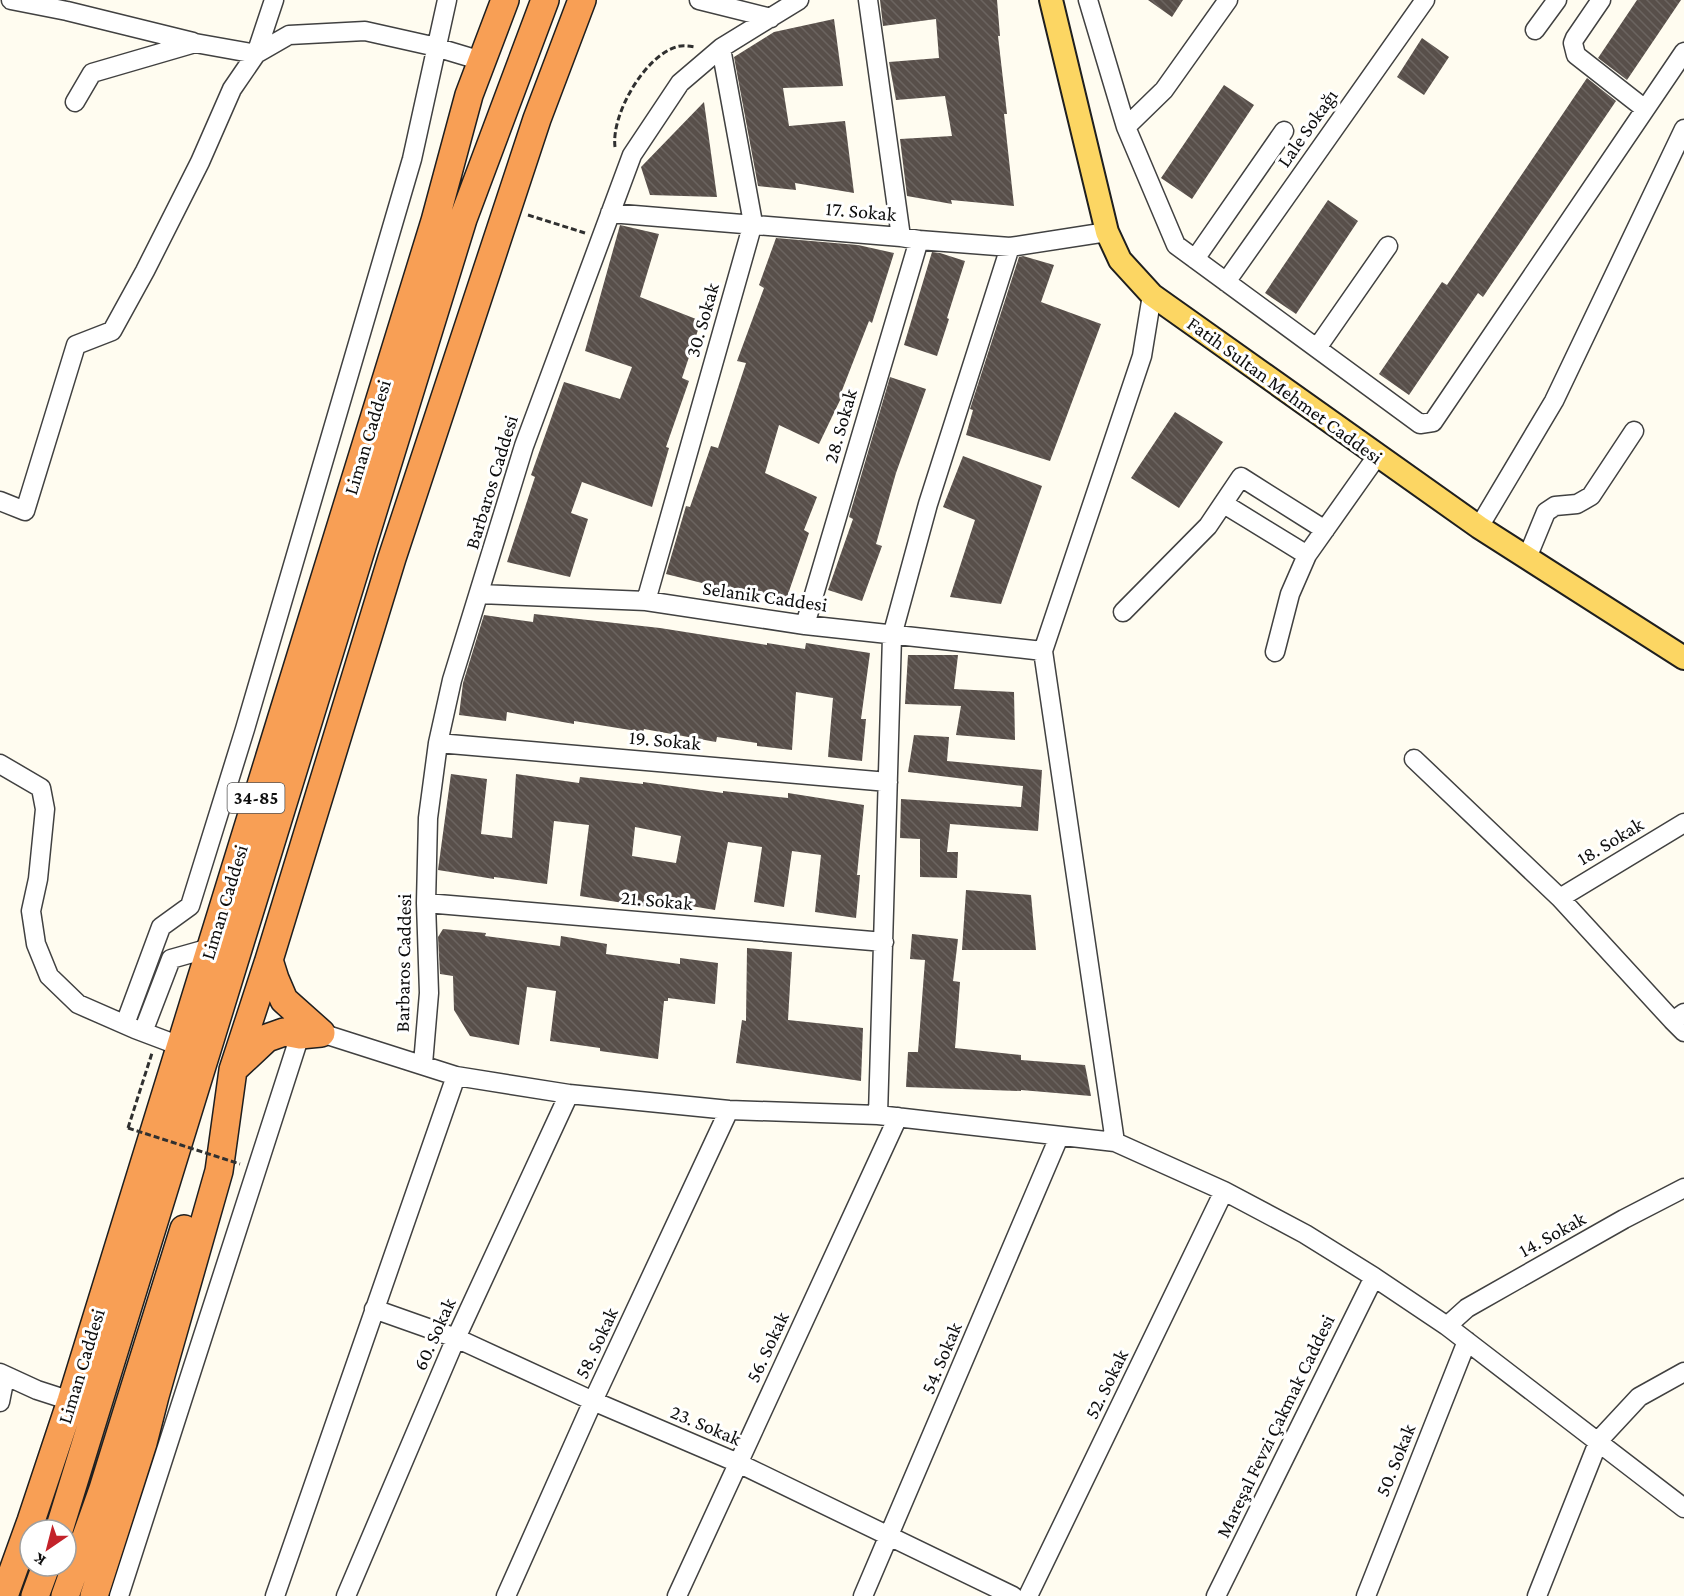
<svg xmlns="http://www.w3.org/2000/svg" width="1684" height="1596" viewBox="0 0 1684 1596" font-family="'Crimson Pro',serif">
<defs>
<pattern id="building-back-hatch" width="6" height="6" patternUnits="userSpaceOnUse" patternTransform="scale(1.5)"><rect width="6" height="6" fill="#584f4a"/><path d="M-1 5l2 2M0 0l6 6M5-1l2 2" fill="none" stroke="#6b6460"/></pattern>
</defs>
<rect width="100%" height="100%" fill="#fffcf0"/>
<path fill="url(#building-back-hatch)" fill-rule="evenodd" d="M880 0H997L1000 36H998L1007 114H1004L1014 206 951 200 952 204 907 196 900 139 952 136 945 96 896 100 889 62 939 58 936 19 883 26Z
M1148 0H1183L1172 17Z
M1637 0H1681L1627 80 1598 58Z
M834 19 843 86 783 88 789 126 845 121 854 193 795 183 796 190 758 186 734 57 774 32Z
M1422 38 1449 57 1424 95 1397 77Z
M1587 78 1616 101 1483 297 1478 293 1409 395 1379 374 1442 282 1447 285Z
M1224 85 1254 105 1192 199 1161 178Z
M704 102 717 197 650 195 641 167Z
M1328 200 1358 221 1296 314 1265 293Z
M620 225 659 234 640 297 701 321 682 378 689 381 666 447 669 448 652 507 582 482 571 513 588 519 570 577 507 562 535 477 531 475 564 382 620 399 632 367 585 351Z
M776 238 858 245 894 253 872 323 869 321 841 393 843 394 819 444 779 425 765 473 817 497 804 530 809 533 786 600 718 587 666 574 686 506 690 507 711 446 718 448 746 363 737 361 764 288 759 285Z
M932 252 940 253 965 261 947 318 949 319 937 356 904 345Z
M1023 256 1054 265 1041 302 1101 324 1050 461 966 435 973 410 970 409 1019 257Z
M890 377 926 389 896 473 876 544 882 546 862 601 828 590 853 519 849 517Z
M1175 412 1223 442 1179 508 1131 478Z
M963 456 1042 486 1001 604 950 597 975 520 943 507Z
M534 614 660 628 767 645V643L805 649 806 643 870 653 861 719H866L862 761 828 757 833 698 796 692 792 750 757 746V743L717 737 716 742 644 729 643 732 574 721V724L507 712 506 721 459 715 463 683 484 615 533 622Z
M908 655H958L954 689 1014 692 1015 740 956 735 961 706 905 704Z
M914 735 949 737 947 761 1042 770 1038 831 950 824 947 852H958L957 878 920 877V839L900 838 901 799 1021 807 1023 786 908 772Z
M451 774 487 779 481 834 512 838 516 774 579 783 580 777 643 784V782L723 793V791L788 798V793L864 805 857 875H860L856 918 815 912 821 855 792 851 784 907 754 902 762 847 728 842 715 910 649 899 648 907 580 896 589 825 554 821 547 884 494 877V879L438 870ZM635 827 681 836 676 863 632 856Z
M966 890 1031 895 1036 950H962Z
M443 929 486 933 485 936 560 946 561 936 607 944 606 954 680 964V958L718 963 715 1004 668 998V1001H664L658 1059 600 1051V1048L550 1041 556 991 527 987 519 1045 470 1036 454 1010 453 976 440 974 438 937Z
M912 934 958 939 953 981 960 982 955 1048 1021 1055V1060L1085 1065 1091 1096 1021 1090V1091L906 1087 908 1052H918L925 960 910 959Z
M747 948 792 952 788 1020 863 1028 861 1081 736 1063 742 1020 746 1021Z"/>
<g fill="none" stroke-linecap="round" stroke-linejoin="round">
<g stroke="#414141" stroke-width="21">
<path id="minor" d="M11 0 67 11 193 42
M699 0 771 18
M868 0 901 237
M1088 0 1126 127 1176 245 1420 424 1433 422 1684 52
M1601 0 1575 38 1573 43 1576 55 1645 109
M1535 30 1557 0
M75 102 92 73 195 43 256 54 289 35 365 31 432 46 482 61
M1126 127 1164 90 1228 0
M610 213 901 237 919 240 1010 247 1107 232
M1195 259 1284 131
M1226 282 1425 0
M1317 348 1388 246
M0 501 25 511 76 345 112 331 145 271 200 162 232 89 256 54 274 0
M1224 504 1307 555
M1479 527 1554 401 1684 129
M1527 558 1546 512 1555 506 1577 504 1591 496 1634 431
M479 594 646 601 805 625 1043 651
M646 601 753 223 721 48
M1123 612 1208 526 1241 477 1325 530
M805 625 919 240
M1275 652 1290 594 1307 555 1377 456
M438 743 888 782
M1414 759 1560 898 1673 1021
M0 764 41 788 45 809 38 879 31 911 36 944 49 976 78 1004 135 1029 180 1046
M1560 898 1684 823
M426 903 884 942
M1684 1013 1673 1021 1684 1032
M125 1024 161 927 190 906 245 729 412 159 447 0
M143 1032 171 959 210 948
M321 1033 456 1076 569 1094 729 1110 878 1115 1115 1142 1224 1191 1305 1234 1374 1277 1447 1326 1684 1508
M423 1064 429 993 426 903 428 818 438 743 452 680 524 446 632 155 680 83 721 48 799 0
M878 1115 892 636 928 504 1010 247
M1115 1142 1043 651 1142 356 1152 295
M374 1309 456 1338 593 1401 738 1463 1013 1596
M1447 1326 1467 1308 1624 1219 1684 1188
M0 1373 37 1390 71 1401
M0 1402 5 1377
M119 1596 300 1035
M275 1596 456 1076
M346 1596 456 1338 569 1094
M506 1596 593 1401 729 1110
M677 1596 898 1117
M863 1596 1059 1137
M1028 1596 1224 1191
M1216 1596 1374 1277
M1366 1596 1467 1341
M1537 1596 1599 1440 1639 1397 1684 1372"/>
</g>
<g stroke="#1f1f1f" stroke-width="26">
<path id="major" d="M1051 0 1107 232 1120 260 1152 295 1479 527 1684 658"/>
</g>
<g stroke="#1f1f1f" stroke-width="30">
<path id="highway" d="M269 960 275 979 284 1000 321 1033
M236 1067 267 1038 284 1032 300 1035 321 1033
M59 1530 463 219 545 0
M4 1596 31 1521 71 1401 435 221 469 95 505 0
M35 1596 46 1566
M65 1596 103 1489 184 1229
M94 1596 143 1443 155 1396 219 1171 233 1070 269 960 392 558 537 119 582 0"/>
</g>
<path stroke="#303030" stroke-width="3" stroke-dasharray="6 3" stroke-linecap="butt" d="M615 147C611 115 644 57 676 47 682 45 689 46 695 47
M528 215 585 233
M128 1128 152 1053"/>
<use href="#minor" stroke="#fff" stroke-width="18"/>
<use href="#major" stroke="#fcd663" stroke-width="22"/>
<use href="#highway" stroke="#f89f55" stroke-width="27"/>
<path stroke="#303030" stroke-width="3" stroke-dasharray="6 3" stroke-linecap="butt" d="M128 1128 240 1164"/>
</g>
<g text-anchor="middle" stroke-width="6" stroke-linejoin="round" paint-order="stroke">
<rect fill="#fff" stroke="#565656" stroke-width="1.5" x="227.5" y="783" width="57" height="30" rx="4.5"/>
<g font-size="18" font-weight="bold" fill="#0e0e0e">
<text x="256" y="804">34-85</text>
</g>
<g font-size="20" fill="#0e0e0e" stroke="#fff">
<text transform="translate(1307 128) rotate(-55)" y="7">Lale Sokağı</text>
<text transform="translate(861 211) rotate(5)" y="7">17. Sokak</text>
<text transform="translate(702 320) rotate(-74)" y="7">30. Sokak</text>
<text transform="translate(1285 390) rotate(36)" y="7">Fatih Sultan Mehmet Caddesi</text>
<text transform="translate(840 426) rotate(-74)" y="7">28. Sokak</text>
<text transform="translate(367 437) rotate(-73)" y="7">Liman Caddesi</text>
<text transform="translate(491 482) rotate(-73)" y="7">Barbaros Caddesi</text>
<text transform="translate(765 596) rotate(8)" y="7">Selanik Caddesi</text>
<text transform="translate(665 740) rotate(5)" y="7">19. Sokak</text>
<text transform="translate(1610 841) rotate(-31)" y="7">18. Sokak</text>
<text transform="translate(657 900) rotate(5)" y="7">21. Sokak</text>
<text transform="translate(224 902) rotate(-73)" y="7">Liman Caddesi</text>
<text transform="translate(403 963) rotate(-89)" y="7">Barbaros Caddesi</text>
<text transform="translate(1552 1234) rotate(-29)" y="7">14. Sokak</text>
<text transform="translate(434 1334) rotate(-66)" y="7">60. Sokak</text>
<text transform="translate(596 1343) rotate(-65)" y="7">58. Sokak</text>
<text transform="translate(767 1347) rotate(-65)" y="7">56. Sokak</text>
<text transform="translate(941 1358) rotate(-67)" y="7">54. Sokak</text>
<text transform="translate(81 1366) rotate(-73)" y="7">Liman Caddesi</text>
<text transform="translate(1106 1384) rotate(-64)" y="7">52. Sokak</text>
<text transform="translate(706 1425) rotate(23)" y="7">23. Sokak</text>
<text transform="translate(1275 1426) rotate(-64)" y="7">Mareşal Fevzi Çakmak Caddesi</text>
<text transform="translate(1395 1460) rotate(-68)" y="7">50. Sokak</text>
</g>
</g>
<g transform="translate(48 1548) rotate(215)"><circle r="28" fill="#ffffff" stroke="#9f9f9f" stroke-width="1.5"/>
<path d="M0-4.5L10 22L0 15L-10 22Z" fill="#c3222a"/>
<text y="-9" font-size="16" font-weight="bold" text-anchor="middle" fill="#0e0e0e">K</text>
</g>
</svg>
